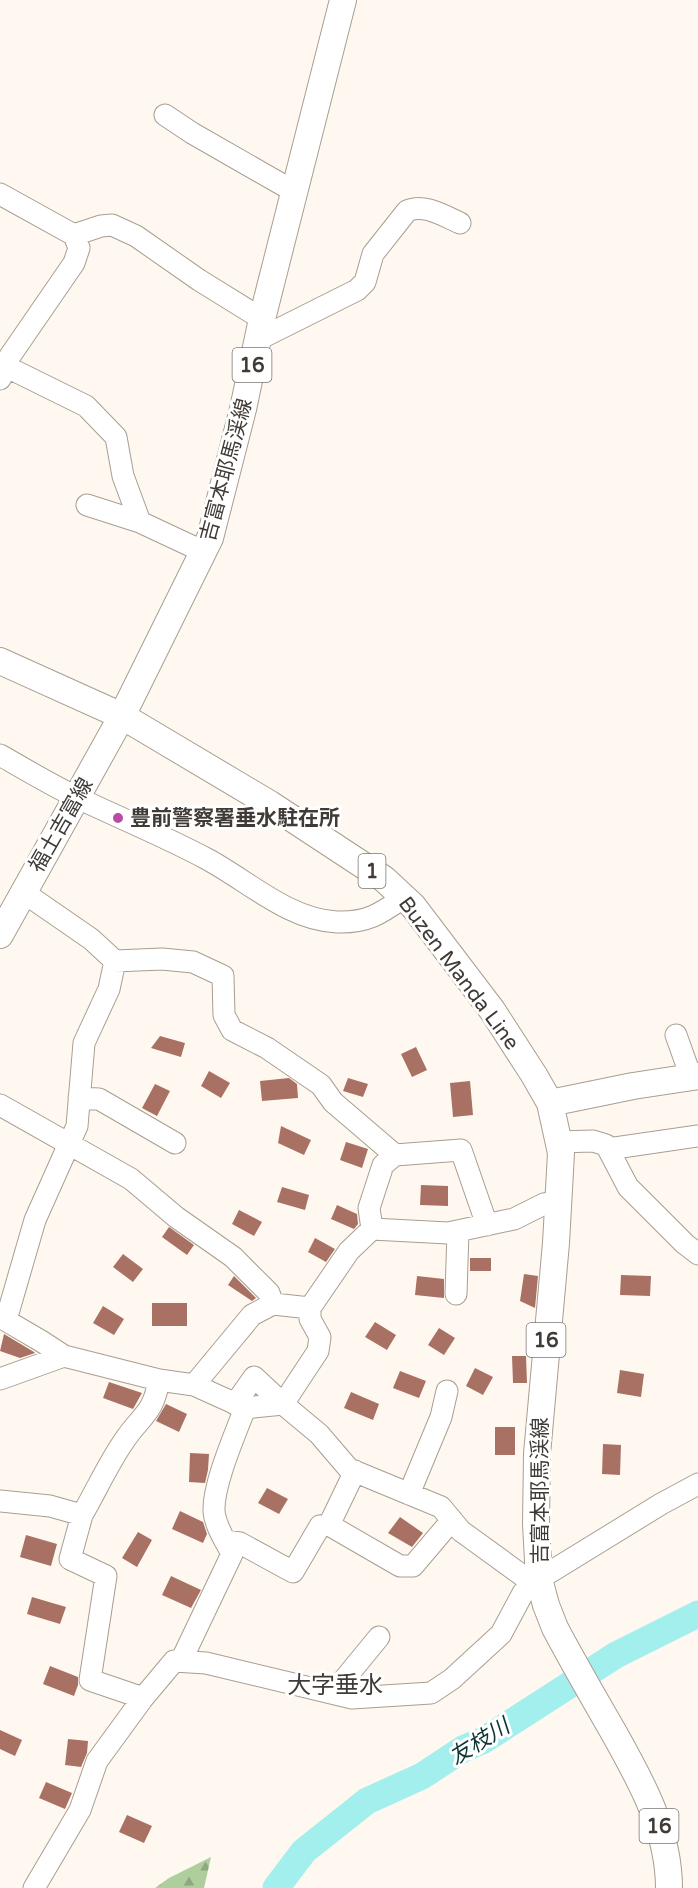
<svg xmlns="http://www.w3.org/2000/svg" width="698" height="1888" viewBox="0 0 698 1888" font-family="'Varela Round','Noto Sans JP',sans-serif">
<defs>
<pattern id="forest-firs" width="22" height="20" patternUnits="userSpaceOnUse" patternTransform="scale(1.5)"><rect width="22" height="20" fill="#aece9e"/><path d="M5 1l3.5 6h-7zM16 11l3.5 6h-7z" fill="#8fa882"/></pattern>
</defs>
<rect width="100%" height="100%" fill="#fff8f0"/>
<path fill="url(#forest-firs)" d="M211 1857 204 1888H155L169 1878Z"/>
<g fill="none" stroke-linecap="round" stroke-linejoin="round">
<path stroke="#a3efee" stroke-width="27" d="M276 1888 304 1851 367 1801 422 1776 463 1749 484 1740 616 1655 698 1614"/>
</g>
<path fill="#a97164" d="M160 1036 185 1043 181 1057 151 1048Z
M416 1047 427 1070 412 1077 401 1054Z
M209 1071 230 1083 221 1098 201 1086Z
M289 1078 297 1084 298 1098 262 1101 260 1081Z
M348 1078 368 1084 363 1097 343 1091Z
M470 1081 473 1115 453 1117 450 1083Z
M155 1084 170 1091 157 1116 142 1108Z
M281 1126 311 1140 304 1155 278 1143Z
M346 1142 368 1149 362 1168 340 1160Z
M421 1185 448 1186V1206L420 1205Z
M282 1187 309 1195 305 1210 277 1202Z
M337 1205 357 1214 358 1224 354 1229 331 1219Z
M239 1210 262 1222 254 1236 232 1224Z
M169 1227 194 1245 187 1255 162 1237Z
M315 1238 335 1249 326 1262 308 1252Z
M123 1254 143 1269 133 1282 113 1267Z
M470 1258H491V1271H470Z
M524 1274 538 1276 535 1308 520 1301Z
M621 1275 651 1276 650 1296 620 1295Z
M234 1276 256 1298 252 1301 228 1285Z
M417 1276 444 1279V1298L415 1295Z
M152 1303H187V1326H152Z
M103 1306 124 1319 114 1335 93 1323Z
M375 1322 396 1335 387 1350 365 1337Z
M439 1328 455 1338 444 1355 428 1345Z
M4 1334 34 1352 35 1353 20 1358 0 1351Z
M512 1356H526L527 1383H513Z
M475 1368 493 1377 483 1395 466 1386Z
M620 1370 644 1374 641 1397 617 1393Z
M400 1371 426 1381 419 1398 393 1388Z
M109 1382 142 1393 133 1409 103 1398Z
M351 1392 379 1404 373 1420 344 1408Z
M166 1404 187 1414 179 1432 156 1421Z
M495 1427H515V1455H495Z
M603 1444 621 1445 620 1475 602 1474Z
M190 1453 209 1454 208 1470 205 1483 189 1482Z
M267 1488 288 1499 279 1514 258 1503Z
M180 1511 203 1522 207 1534 203 1543 172 1529Z
M400 1517 423 1533 412 1547 388 1533Z
M138 1532 152 1540 137 1567 122 1558Z
M26 1535 57 1544 51 1566 20 1557Z
M171 1576 201 1590 191 1608 162 1595Z
M32 1597 66 1607 60 1624 27 1614Z
M50 1666 78 1677V1685L74 1696 43 1684Z
M0 1730 22 1740 15 1756 0 1749Z
M68 1739 88 1741 87 1753 81 1767 65 1765Z
M46 1782 72 1793 65 1809 39 1798Z
M127 1815 152 1826 144 1843 119 1832Z"/>
<g fill="none" stroke-linecap="round" stroke-linejoin="round">
<g stroke="#a89e91" stroke-width="23">
<path id="minor" d="M165 115 192 133 295 192
M0 194 74 235 79 248 74 263 10 356 7 367
M74 235 101 226 112 225 136 236 199 280 262 319
M257 340 357 290 365 282 373 254 407 211C424 203 444 216 460 223
M0 379 7 367 86 406 116 437 123 476 140 522 204 552
M87 505 140 522
M0 755C26 770 53 786 80 799 122 819 166 837 207 859 248 881 289 920 337 922 367 923 380 914 403 898
M23 892 91 939 115 961 162 959 193 962 223 976 224 1015 232 1030 267 1048 321 1085 333 1102 395 1155 461 1150 487 1225
M676 1035 691 1077
M79 1098 99 1099 175 1143
M0 1105 131 1179 176 1217 233 1257 269 1293 273 1304
M558 1142 593 1141 606 1145 628 1187 685 1244 698 1254
M608 1149 698 1136
M372 1229 369 1208 383 1165 395 1155
M456 1294 458 1231
M0 1317 41 1341 64 1356 159 1380 194 1385 245 1408 283 1404 319 1434 349 1469 441 1507 461 1531 523 1576 539 1579
M6 1320 35 1220 77 1126 84 1043 109 989 115 961
M0 1379 64 1356
M194 1385 252 1315 273 1304 310 1308 349 1251 372 1229 448 1233 514 1219 544 1204 558 1202
M235 1404 254 1377 283 1404 318 1351 320 1337 310 1319V1308
M409 1494 441 1417 447 1391
M0 1501 50 1506 82 1515C96 1491 108 1464 124 1441 141 1415 153 1415 159 1380
M82 1515 70 1559 106 1576 90 1680 143 1698
M329 1525 400 1566H413L452 1520
M225 1541 240 1543 293 1572 320 1526 329 1525 355 1471
M181 1661 232 1554C225 1540 215 1526 214 1511 213 1484 235 1435 245 1408
M333 1693 379 1637
M34 1888 80 1810 97 1761 143 1698 174 1661 206 1663 352 1698 431 1693 452 1679 501 1634 523 1593 539 1579 661 1504 698 1484"/>
</g>
<g stroke="#a89e91" stroke-width="28">
<path id="major" d="M0 661 122 716 270 804 384 879 413 906 492 1010 534 1075 550 1103 561 1153 556 1243 537 1454 536 1524 539 1579 546 1605 555 1628C574 1664 594 1698 614 1733 641 1781 669 1831 669 1888
M0 935 122 716 210 538 243 409 262 319 343 0
M550 1103 633 1086 698 1076"/>
</g>
<use href="#minor" stroke="#fff" stroke-width="21"/>
<use href="#major" stroke="#fff" stroke-width="26"/>
</g>
<circle fill="#ba4aa6" stroke="#fff" stroke-width="2" cx="118" cy="818" r="6"/>
<g text-anchor="middle" stroke-width="6" stroke-linejoin="round" paint-order="stroke">
<g fill="#fff" stroke="#797672" stroke-width="1.5">
<rect x="232.5" y="348" width="39" height="34" rx="4.5"/>
<rect x="358.5" y="854" width="27" height="34" rx="4.5"/>
<rect x="526.5" y="1323" width="39" height="34" rx="4.5"/>
<rect x="639.5" y="1809" width="39" height="34" rx="4.5"/>
</g>
<g font-size="20" font-weight="bold" fill="#403b36">
<text x="252" y="372">16</text>
<text x="372" y="878">1</text>
<text x="546" y="1347">16</text>
<text x="659" y="1833">16</text>
</g>
<g font-size="21" fill="#403b36" stroke="#fff">
<text transform="translate(226 470) rotate(-75)" y="7">吉富本耶馬渓線</text>
<text transform="translate(61 825) rotate(-60)" y="7">福土吉富線</text>
<text transform="translate(459 973) rotate(53)" y="7">Buzen Manda Line</text>
<text transform="translate(540 1491) rotate(-90)" y="7">吉富本耶馬渓線</text>
</g>
<g font-size="21" font-weight="bold" fill="#403b36" stroke="#fff" text-anchor="start">
<text x="130" y="825">豊前警察署垂水駐在所</text>
</g>
<g font-size="22" font-style="italic" fill="#0f3434" stroke="#fff">
<text transform="translate(479 1741) rotate(-32)" y="8">友枝川</text>
</g>
<g font-size="24" fill="#403b36" stroke="#fff">
<text x="335" y="1693">大字垂水</text>
</g>
</g>
</svg>
